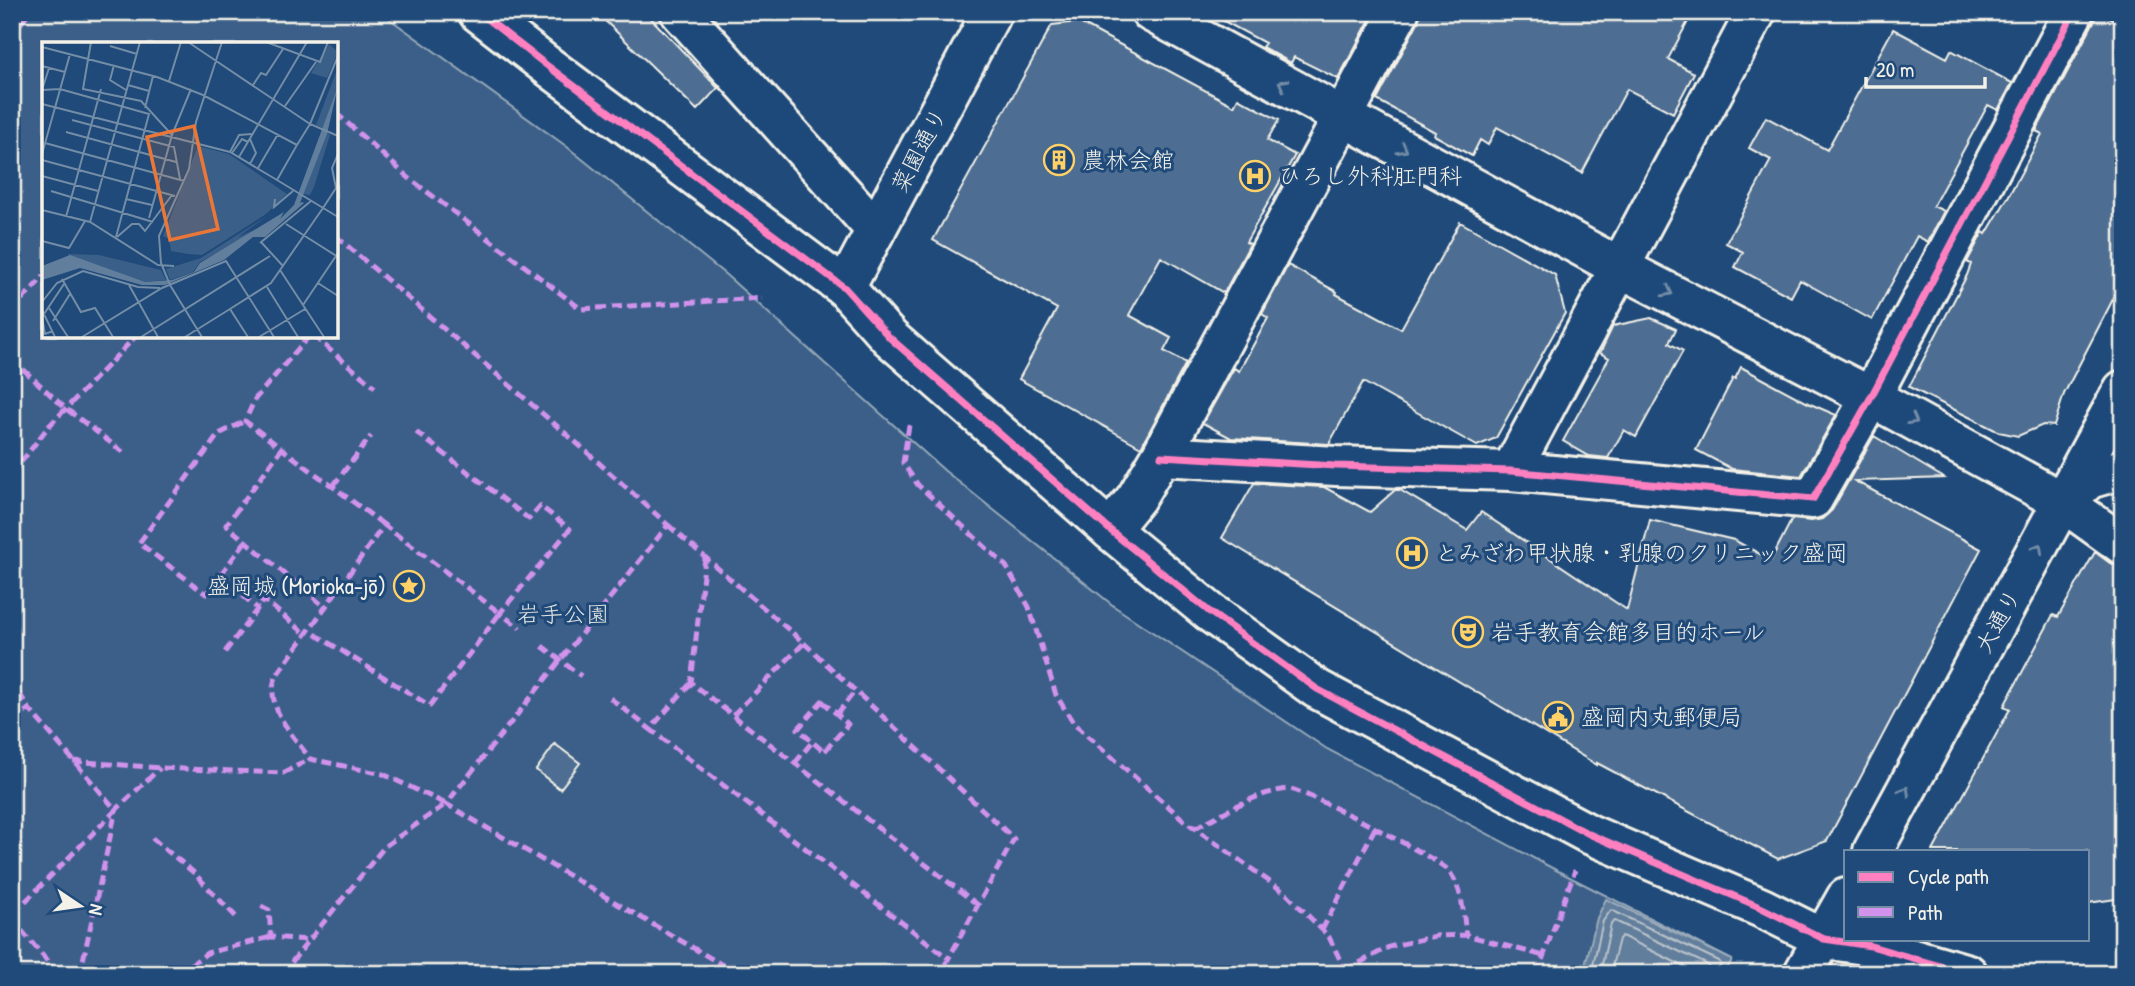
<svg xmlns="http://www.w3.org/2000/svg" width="2135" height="986" viewBox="0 0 2135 986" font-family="'Patrick Hand','Klee One',sans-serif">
<rect width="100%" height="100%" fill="#1f4a7a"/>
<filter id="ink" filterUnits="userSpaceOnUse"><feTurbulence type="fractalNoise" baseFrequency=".0143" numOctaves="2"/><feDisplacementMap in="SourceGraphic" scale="14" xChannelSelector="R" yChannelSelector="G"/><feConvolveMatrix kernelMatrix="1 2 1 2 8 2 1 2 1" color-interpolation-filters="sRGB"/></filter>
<g filter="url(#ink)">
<path fill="#3a5f88" stroke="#97a8b8" stroke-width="2" fill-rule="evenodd" d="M12 12H380L566 146 726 275 945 471 1115 607 1327 749 1554 869 1732 960 1724 974H12ZM44 44H336V336H44Z"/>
<path fill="#627e9d" stroke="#9cacbb" stroke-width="2" d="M1606 899 1732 960 1724 974H1583L1597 918Z"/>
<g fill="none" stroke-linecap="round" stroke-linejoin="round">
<path stroke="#bac3ca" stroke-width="2" d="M1591 974 1603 921 1611 910 1719 961 1721 964 1718 974
M1600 974 1611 924 1615 921 1708 965 1709 974
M1610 974 1619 939 1622 936 1699 974"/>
</g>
<path fill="#4d6e92" stroke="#f4f1e8" stroke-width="2" d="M596 12H645L718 88 697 110Z
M1207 12H1374L1338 79 1294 57 1291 63 1262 47 1265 43Z
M1421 12H1693L1668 59 1694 73 1673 113 1627 89 1582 173 1497 127 1488 145 1480 140 1472 156 1434 135 1435 132 1377 100 1418 22Z
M2099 12 2123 24V280L2064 394 2054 426 2043 425 2018 436 1999 432 1909 387 1967 275 1971 264 1967 262 1983 232 1986 234 2007 199 2042 134 2036 131Z
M1078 22 1234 106 1238 98 1279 120 1267 140 1295 155 1246 242 1250 244 1224 293 1161 257 1129 315 1171 338 1164 351 1186 363 1141 447 1019 379 1057 309 933 240 1052 25Z
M1893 29 1947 58 1951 50 2012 83 1998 110 1988 105 1933 206 1944 211 1928 242 1917 236 1872 320 1800 280 1791 297 1735 267 1743 252 1726 243 1771 160 1749 148 1766 117 1827 150Z
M1460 222 1555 275 1565 313 1496 438 1477 446 1363 382 1329 444 1231 438 1203 423 1234 368 1239 371 1268 318 1262 314 1288 265 1337 292 1336 294 1401 329Z
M1651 318 1676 329 1669 343 1683 351 1636 437 1624 430 1608 458 1589 456 1563 441 1609 358 1600 353 1613 326Z
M1741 367 1808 403 1836 415 1801 476 1732 469 1696 450 1733 378 1735 379Z
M1874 436 1944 478 1855 481 1981 549 1827 841 1778 859 1597 763V765L1222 538 1254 483 1324 487 1370 512 1395 490H1400L1467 530 1481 512 1627 610 1650 520 1734 540 1771 560 1792 519 1811 521 1822 519 1832 510Z
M2095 552 2110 563 2123 567V898L2088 903V851H1933L2010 709 2004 706 2053 615 2058 617Z
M555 744 580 763 560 789 536 770Z"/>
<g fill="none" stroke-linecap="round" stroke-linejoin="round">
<g stroke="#f4f1e8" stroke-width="44">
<path id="minor" d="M680 12 876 230
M1151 12 1619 267 1871 397 2063 502 2123 545
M1161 456 1336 466 1511 471 1813 499 1871 397 2074 12
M1511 471 1756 12
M2065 501 2089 479 2123 469
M1110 530 1136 498 1161 456 1399 12
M1873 851 2123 390
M1803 974 1846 898"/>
</g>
<g stroke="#f4f1e8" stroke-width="44">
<path id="tertiary" d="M478 12 545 64 845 288 890 338 1110 530 1211 613 1317 689 1589 834 1762 908 1824 939 1871 946 1968 974
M845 288 992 12"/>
</g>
<use href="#minor" stroke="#1f4a7a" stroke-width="38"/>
<use href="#tertiary" stroke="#1f4a7a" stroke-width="38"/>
<path stroke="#d193ec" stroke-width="5" stroke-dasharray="10 5" stroke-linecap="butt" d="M12 36 29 12
M336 113 409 178 581 309 762 298
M336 236 579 445 668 525 446 804 738 974
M12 311 44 276
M309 336 255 399 245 421 384 525
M313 336 375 387
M12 359 65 408 123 452
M909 425 903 463 918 485 1006 566 1029 607 1056 695 1074 724 1185 821 1288 895 1329 937 1347 974
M416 432 529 519 540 506 570 529 500 613 520 628
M283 447 226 525 326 608
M12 474 48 427 136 336
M333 486 371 436
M668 525 804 643 1014 839 940 974
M245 542 206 594 139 543 219 434 245 421
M705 557 691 683 978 905
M220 576 258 609
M542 646 581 676
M225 652 264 600 307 635
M12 681 29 709 116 810 12 915
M691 683 650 729 948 958
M610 698 650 729
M822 701 848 724 824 752 798 729Z
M837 714 855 691
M733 715 804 643
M12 720 29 709
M73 761 160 768 283 773 310 759
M795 763 812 742
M1195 828C1224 813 1256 792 1289 789 1301 788 1436 858 1447 869 1463 887 1463 912 1466 935
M152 838 193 872 239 920
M261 906 269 910 271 937 309 940
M12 919 58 974
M1322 930 1375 828
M1346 970 1389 947 1435 936 1466 935 1544 956
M80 974 116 810 160 768
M178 974 207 953 271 937
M282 974 385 846 446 804 383 774 310 759C296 739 271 714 273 688 273 683 276 677 279 672L384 525 500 613 430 706 310 631
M1537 974 1575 870"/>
<g stroke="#1f4a7a" stroke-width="11">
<path id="cycleway" d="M478 12 545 64 845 288 890 338 1110 530 1211 613 1317 689 1589 834 1762 908 1824 939 1871 946 1968 974
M1161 456 1336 466 1511 471 1813 499 1871 397 2074 12"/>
</g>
<use href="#cycleway" stroke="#ff80c0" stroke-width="7"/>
</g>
<defs><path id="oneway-chevron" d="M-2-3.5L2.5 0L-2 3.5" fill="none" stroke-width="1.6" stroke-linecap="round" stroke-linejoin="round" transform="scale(1.75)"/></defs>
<g stroke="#748da6">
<use href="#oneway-chevron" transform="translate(1283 84) rotate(-152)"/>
<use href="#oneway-chevron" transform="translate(1403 149) rotate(29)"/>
<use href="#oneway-chevron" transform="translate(1668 292) rotate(27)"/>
<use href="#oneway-chevron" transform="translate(1913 420) rotate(29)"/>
<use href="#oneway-chevron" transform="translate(2038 548) rotate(-61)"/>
<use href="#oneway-chevron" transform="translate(1905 791) rotate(-61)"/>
</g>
</g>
<defs>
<g id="building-ring" transform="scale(1.575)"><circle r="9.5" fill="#1f4a7a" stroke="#ffd166" stroke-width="1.5"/><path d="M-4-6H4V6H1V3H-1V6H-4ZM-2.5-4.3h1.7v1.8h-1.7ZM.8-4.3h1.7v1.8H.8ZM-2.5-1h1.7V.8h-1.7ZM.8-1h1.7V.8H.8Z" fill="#ffd166"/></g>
<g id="hospital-ring" transform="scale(1.575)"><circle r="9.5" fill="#1f4a7a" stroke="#ffd166" stroke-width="1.5"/><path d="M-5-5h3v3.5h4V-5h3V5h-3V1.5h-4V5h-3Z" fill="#ffd166"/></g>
<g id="sight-ring" transform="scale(1.575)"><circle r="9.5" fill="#1f4a7a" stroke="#ffd166" stroke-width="1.5"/><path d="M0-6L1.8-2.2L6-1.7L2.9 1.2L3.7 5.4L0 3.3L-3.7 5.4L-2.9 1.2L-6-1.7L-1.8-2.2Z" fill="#ffd166"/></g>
<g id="theatre-ring" transform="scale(1.575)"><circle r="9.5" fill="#1f4a7a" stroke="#ffd166" stroke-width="1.5"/><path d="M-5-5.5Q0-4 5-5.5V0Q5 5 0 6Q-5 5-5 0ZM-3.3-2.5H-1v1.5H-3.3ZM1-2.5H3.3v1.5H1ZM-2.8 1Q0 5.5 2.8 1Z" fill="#ffd166"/></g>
<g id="civic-ring" transform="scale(1.575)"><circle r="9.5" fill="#1f4a7a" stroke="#ffd166" stroke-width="1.5"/><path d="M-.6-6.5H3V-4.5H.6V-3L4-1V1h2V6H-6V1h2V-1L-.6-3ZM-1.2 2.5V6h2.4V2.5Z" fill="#ffd166"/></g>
</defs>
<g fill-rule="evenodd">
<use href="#building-ring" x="1059" y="160"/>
<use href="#hospital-ring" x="1255" y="176"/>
<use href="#hospital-ring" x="1412" y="553"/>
<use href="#sight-ring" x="409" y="586"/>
<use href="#theatre-ring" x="1468" y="632"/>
<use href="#civic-ring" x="1558" y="717"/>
</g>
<g text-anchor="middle" stroke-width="6" stroke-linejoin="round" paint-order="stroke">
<g font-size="23" fill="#f4f1e8" stroke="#1f4a7a">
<text transform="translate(919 150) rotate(-62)" y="8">菜園通り</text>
<text transform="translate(1998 621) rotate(-61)" y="8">大通り</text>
</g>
<g font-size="23" fill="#f4f1e8" stroke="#1f4a7a" text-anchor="start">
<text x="1082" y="168">農林会館</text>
<text x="1278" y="184">ひろし外科肛門科</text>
<text x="1435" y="561">とみざわ甲状腺・乳腺のクリニック盛岡</text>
<text x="386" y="594" text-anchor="end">盛岡城 (Morioka-jō)</text>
<text x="1491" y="640">岩手教育会館多目的ホール</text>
<text x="1581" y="725">盛岡内丸郵便局</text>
</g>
<g font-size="23" fill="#e1e2de" stroke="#1f4a7a">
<text x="563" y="622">岩手公園</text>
</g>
</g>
<g transform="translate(42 42)">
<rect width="296" height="296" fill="#1f4a7a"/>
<path d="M287 2 296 10 285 36 269 31ZM296 25V44L281 86 274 83ZM285 91 288 93 272 145 268 153 261 152ZM156 104 187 112 245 152 224 172 160 213 146 212 129 209 127 197 121 194ZM225 174 196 195 226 182 223 185 158 220 151 230 128 238 124 227 159 216ZM26 212 57 213 119 228 124 238 103 240 27 216Z" fill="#3a5f88"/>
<path d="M296 44 285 92 258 161 260 160 262 161 223 195H211L182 218 123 243H100L38 226 0 238V224L28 213 103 240 130 238 152 230 158 221 242 170 238 177 252 163Z" fill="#627e9d"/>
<path fill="none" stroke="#748da6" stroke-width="2" d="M49 0 41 47 99 59 130 93M146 0 268 82 255 103M224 0 278 20 286 0M68 4 95 12M0 5 115 35 161 53M296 14 268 82 296 94M72 23 68 38 84 48M0 24 23 30M127 39 139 0M86 43 107 49M211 43 219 31 224 33 241 7M0 48 18 47 107 72 74 195M0 48 7 26M161 53 255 103 235 138 296 175M0 62 188 110 235 138M243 64 274 20M103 66 111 34M30 78 132 105 138 137M24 90 134 120M208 97 214 111 208 122M3 101 142 139M188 110 197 93 210 92M190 111 200 97 206 100M0 112 28 12M197 115 265 0M0 118 133 154M216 126 236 92M0 134 56 149M9 149 111 180M84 157 110 163M233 157 232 165 251 149M281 166 294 146 290 126 296 112M0 168 48 180 116 223 132 224M24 175 59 47M107 176 130 93 149 47M48 180 98 0M244 182 296 215M75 195 90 182H97L103 189 130 153M0 199 27 206 43 179M219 200 241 224M218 201 269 159M238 228 282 295M20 237 39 270 53 266 71 295M276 241 296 254M87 243 116 295M225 245 256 295M0 260 15 241 41 229 96 245 118 246M261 263 296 211M7 266 26 295M0 268 13 295M11 279 28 252M11 289 3 292 0 275 22 242M40 295 120 246 184 219 232 295M99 295 228 214M143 295 188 267M160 295 128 243 119 221 117 194 147 127 154 80 180 0M206 295 188 267 229 241 281 166M217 295 263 267"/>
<path fill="#ea7738" fill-opacity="0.15" stroke="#ea7738" stroke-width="3.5" d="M152 84 176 187 128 198 105 95Z"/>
<rect width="296" height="296" fill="none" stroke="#f4f1e8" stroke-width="3.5"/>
</g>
<rect width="2135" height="986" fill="none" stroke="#1f4a7a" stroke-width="42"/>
<rect x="21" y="21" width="2093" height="944" fill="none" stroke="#f4f1e8" stroke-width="2.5" filter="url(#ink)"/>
<rect x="1844" y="850" width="245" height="91" fill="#1f4a7a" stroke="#748da6" stroke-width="2"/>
<rect x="1858" y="872" width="35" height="10" fill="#ff80c0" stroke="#748da6" stroke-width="2"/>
<text x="1908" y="884" font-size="21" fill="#f4f1e8">Cycle path</text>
<rect x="1858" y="907" width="35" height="10" fill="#d193ec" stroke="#748da6" stroke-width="2"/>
<text x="1908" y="920" font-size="21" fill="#f4f1e8">Path</text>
<g transform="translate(80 906) rotate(103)" stroke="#1f4a7a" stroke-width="5" paint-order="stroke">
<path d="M0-5L12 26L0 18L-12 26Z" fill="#f4f1e8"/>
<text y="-10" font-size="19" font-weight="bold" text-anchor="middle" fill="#f4f1e8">N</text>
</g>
<path d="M1866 77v10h119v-10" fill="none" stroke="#f4f1e8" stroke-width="3.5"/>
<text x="1876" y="77" font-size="21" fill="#f4f1e8" stroke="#1f4a7a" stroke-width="5" paint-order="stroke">20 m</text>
</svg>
